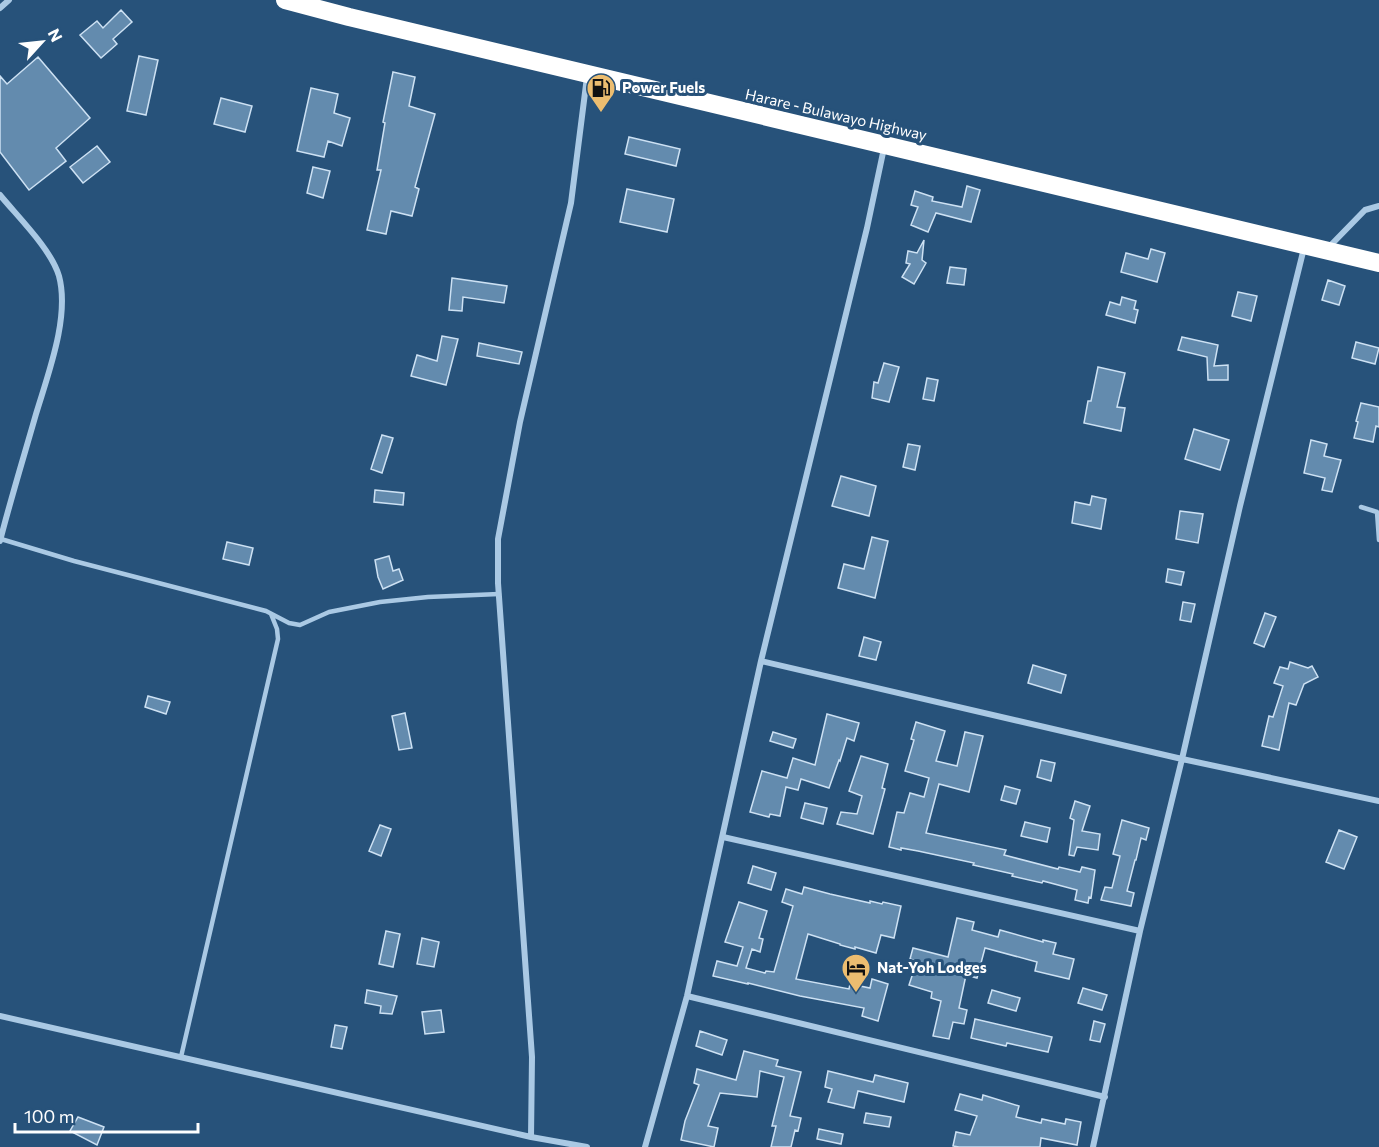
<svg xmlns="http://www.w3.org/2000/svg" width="1379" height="1147" viewBox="0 0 1379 1147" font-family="Commissioner,sans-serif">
<rect width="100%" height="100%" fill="#27527a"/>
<path fill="#638bae" stroke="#cde1f3" stroke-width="1.5" d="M121 10 132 22 113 39 117 44 101 58 80 35 97 21 103 28Z
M139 56 158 60 146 115 127 111Z
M38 57 90 118 56 148 66 161 29 190 0 152V76L7 84Z
M393 72 415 77 409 106 435 114 415 187 419 189 412 216 391 211 386 234 367 230 381 170H377L385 123 383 122Z
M311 88 338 94 334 113 350 118 342 146 328 141 324 157 297 151Z
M221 98 252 106 245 132 214 124Z
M629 137 680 149 676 166 625 154Z
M97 146 110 162 83 183 70 167Z
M313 167 330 171 323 198 307 193Z
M967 186 980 190 971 222 936 213 928 232 911 225 918 207 911 205 915 191 933 197 932 201 962 207Z
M627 189 674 199 667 232 620 222Z
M924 240 922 260 926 263 914 284 902 277 910 264 906 263 908 251 917 253Z
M1151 249 1165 253 1157 282 1121 272 1126 253 1148 259Z
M950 267 966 269 964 285 947 283Z
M452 278 507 286 504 303 463 297 462 311 449 310Z
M1328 280 1345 286 1339 305 1322 300Z
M1238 292 1257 296 1251 321 1232 316Z
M1122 297 1136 301 1134 309 1138 310 1135 323 1106 315 1110 302 1120 305Z
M442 336 458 339 446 385 411 376 417 355 437 361Z
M1182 337 1218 345 1214 366 1228 365V380H1208L1207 357 1178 350Z
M1356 342 1379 348 1375 364 1352 358Z
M479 343 522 352 519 364 477 356Z
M884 363 899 367 889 402 872 398 874 382 878 383Z
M1098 367 1125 373 1117 407 1125 408 1121 431 1084 423 1088 401H1091Z
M927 378 938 380 934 401 923 399Z
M1361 403 1379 407V427L1376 426 1373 442 1354 438 1358 422 1356 421Z
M1194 429 1229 440 1220 470 1185 459Z
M382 435 393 438 382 473 371 469Z
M1311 440 1327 444 1324 456 1341 460 1332 492 1322 490 1325 478 1304 473Z
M908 444 920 446 915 470 903 467Z
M841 476 876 486 869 516 832 506Z
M375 490 404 493 403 505 374 502Z
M1092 496 1106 499 1101 529 1072 523 1075 502 1090 505Z
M1180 511 1203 514 1198 543 1176 539Z
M872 537 888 541 875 598 838 588 844 564 864 569Z
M227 542 253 548 249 565 223 559Z
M389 556 393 571 399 569 403 580 383 589 378 577 375 560Z
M1168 569 1184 572 1181 585 1166 582Z
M1183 602 1195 604 1191 622 1180 620Z
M1265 613 1276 617 1264 647 1254 643Z
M864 637 881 642 876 660 859 656Z
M1290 662 1308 668 1312 666 1318 677 1304 684 1296 705 1289 703 1279 750 1262 746 1269 716 1273 717 1283 686 1274 683 1280 667 1288 669Z
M1033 665 1066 675 1061 693 1028 683Z
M148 696 170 702 166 714 145 707Z
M405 713 412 748 399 750 392 716Z
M827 714 859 723 854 741 847 738 840 761 839 760 829 788 801 779 798 790 786 787 780 816 770 814 769 817 750 812 762 771 787 778 793 758 815 765Z
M916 722 945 731 936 761 957 766 965 732 983 736 969 792 939 784 926 833 1006 850 1004 855 1058 869 1059 867 1080 872 1082 867 1095 870 1091 898 1089 897 1088 903 1075 900 1077 890 1043 881 1042 883 1012 876 1013 874 973 865 974 863 918 851 901 848V850L889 847 897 812 904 813 910 793 924 797 929 778 905 771 914 740 911 739Z
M773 732 796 739 793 748 770 741Z
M861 756 888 764 882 788 885 789 873 834 837 824 841 812 857 814 862 796 849 791Z
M1041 760 1055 763 1051 781 1037 777Z
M1005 786 1020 790 1016 804 1001 800Z
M1075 801 1090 806 1082 831 1100 834 1098 850 1077 847 1074 856 1069 855 1074 820 1070 818Z
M805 803 827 808 823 824 801 818Z
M1122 820 1149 828 1146 840 1141 838 1136 860H1135L1127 891 1134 893 1131 906 1101 900 1105 887 1112 888 1120 856 1113 854Z
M1025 822 1050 828 1047 842 1021 836Z
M380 825 391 829 381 856 369 851Z
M1339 830 1357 837 1344 869 1326 862Z
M753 866 776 873 771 890 748 883Z
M804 887 830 894 870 903V901L882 904 883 902 901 906 894 938 881 935 876 953 855 947V949L840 945V944L808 934 796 979 849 989 850 984 870 988 872 979 888 984 878 1021 862 1016 864 1008 800 996 748 983V984L713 976 717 961 737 966 743 947 725 942 739 902 767 911 759 938 763 939 760 952 752 949 746 968 765 973 766 971 774 972 793 906 782 902 786 889 802 894Z
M957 918 974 922 972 930 998 937 1000 930 1043 942V940L1056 943 1053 954 1074 959 1069 979 1035 971 1037 962 985 948 977 978 966 975 959 1008 967 1010 964 1024 953 1022 949 1039 933 1036 941 1001 931 998 932 992 909 985 917 961 910 959 913 948 948 957Z
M386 931 400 934 393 967 379 964Z
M422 938 439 942 434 967 417 964Z
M1083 988 1107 995 1102 1010 1078 1003Z
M367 990 397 996 392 1014 380 1013 381 1006 365 1003Z
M992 990 1020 998 1016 1011 988 1003Z
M441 1010 444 1032 425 1034 422 1012Z
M975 1019 1052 1037 1048 1052 1007 1043 1006 1046 971 1038Z
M1094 1021 1105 1024 1100 1042 1090 1040Z
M335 1025 347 1027 342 1049 331 1047Z
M700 1031 727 1040 722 1055 696 1046Z
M744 1051 778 1060 776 1066 801 1072 790 1116 801 1118 798 1131 795 1130 791 1147H771L776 1126H772L784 1077 760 1071 757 1097 720 1093 708 1126 718 1128 714 1147 681 1140 685 1121 699 1085 694 1083 697 1069 736 1080Z
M828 1071 873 1082 875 1075 908 1083 904 1102 858 1091 854 1108 828 1102 832 1089 825 1087Z
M960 1094 982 1100 983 1095 1019 1106 1016 1117 1041 1123 1042 1119 1065 1124 1066 1119 1081 1122 1077 1145 1041 1138 1040 1147H959L953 1146 956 1132 970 1135 977 1116 955 1110Z
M866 1113 891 1117 889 1127 864 1123Z
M78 1117 104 1127 97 1145 70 1131Z
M819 1129 843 1134 841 1144 817 1139Z"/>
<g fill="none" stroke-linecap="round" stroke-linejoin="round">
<path stroke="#aac9e4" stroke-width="4.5" d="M1361 507 1377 512 1379 540
M1 539 74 561 266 611 289 623 300 625 329 612 380 602 428 597 499 594
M181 1057 278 639 277 629 271 614"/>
<path stroke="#aac9e4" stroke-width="6" d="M0 8 9 0
M0 195C18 217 51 249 59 276 70 317 48 374 36 414 24 456 11 498 0 541
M1328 248 1365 210 1379 206
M761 661 1182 759 1379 801
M723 837 1140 931
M687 996 1105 1097
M0 1016 531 1137 587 1147
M531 1137 532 1057 498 583V539L520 422 571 203 587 77
M645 1147 687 996 761 661 867 228 884 148
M1093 1147 1140 931 1182 759 1240 506 1304 248"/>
<path stroke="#fff" stroke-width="18" d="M285 0 349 17 1379 263"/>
</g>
<defs>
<g id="fuel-pin" transform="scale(1.5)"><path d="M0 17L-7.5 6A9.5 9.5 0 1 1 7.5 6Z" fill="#ecbd70" stroke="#27527a"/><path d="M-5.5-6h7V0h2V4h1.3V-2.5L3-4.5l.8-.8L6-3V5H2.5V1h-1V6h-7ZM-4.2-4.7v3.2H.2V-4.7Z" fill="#111"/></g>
<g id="hotel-pin" transform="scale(1.5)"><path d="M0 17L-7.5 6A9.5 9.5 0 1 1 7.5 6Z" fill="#ecbd70" stroke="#27527a"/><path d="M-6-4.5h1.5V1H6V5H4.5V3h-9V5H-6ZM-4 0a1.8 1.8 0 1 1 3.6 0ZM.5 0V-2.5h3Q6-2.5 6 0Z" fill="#111"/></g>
</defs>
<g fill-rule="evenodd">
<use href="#fuel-pin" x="601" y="88"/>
<use href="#hotel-pin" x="856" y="968"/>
</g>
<g text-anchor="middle" stroke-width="6" stroke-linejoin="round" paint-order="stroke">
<g font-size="15" font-weight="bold" fill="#fff" stroke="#27527a" text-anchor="start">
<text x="622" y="93">Power Fuels</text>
<text x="877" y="973">Nat-Yoh Lodges</text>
</g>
<g font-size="15" fill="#fff" stroke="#27527a">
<text transform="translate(836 115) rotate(13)" y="5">Harare - Bulawayo Highway</text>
</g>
</g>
<g transform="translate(42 42) rotate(63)" stroke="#27527a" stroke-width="4.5" paint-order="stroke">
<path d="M0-4.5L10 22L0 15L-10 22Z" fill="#ffffff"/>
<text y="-9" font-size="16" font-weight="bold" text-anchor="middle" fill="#ffffff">N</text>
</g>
<path d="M15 1123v9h183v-9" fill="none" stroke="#ffffff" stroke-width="3"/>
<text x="24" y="1123" font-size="18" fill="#ffffff" stroke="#27527a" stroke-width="4.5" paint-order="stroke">100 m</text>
</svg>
